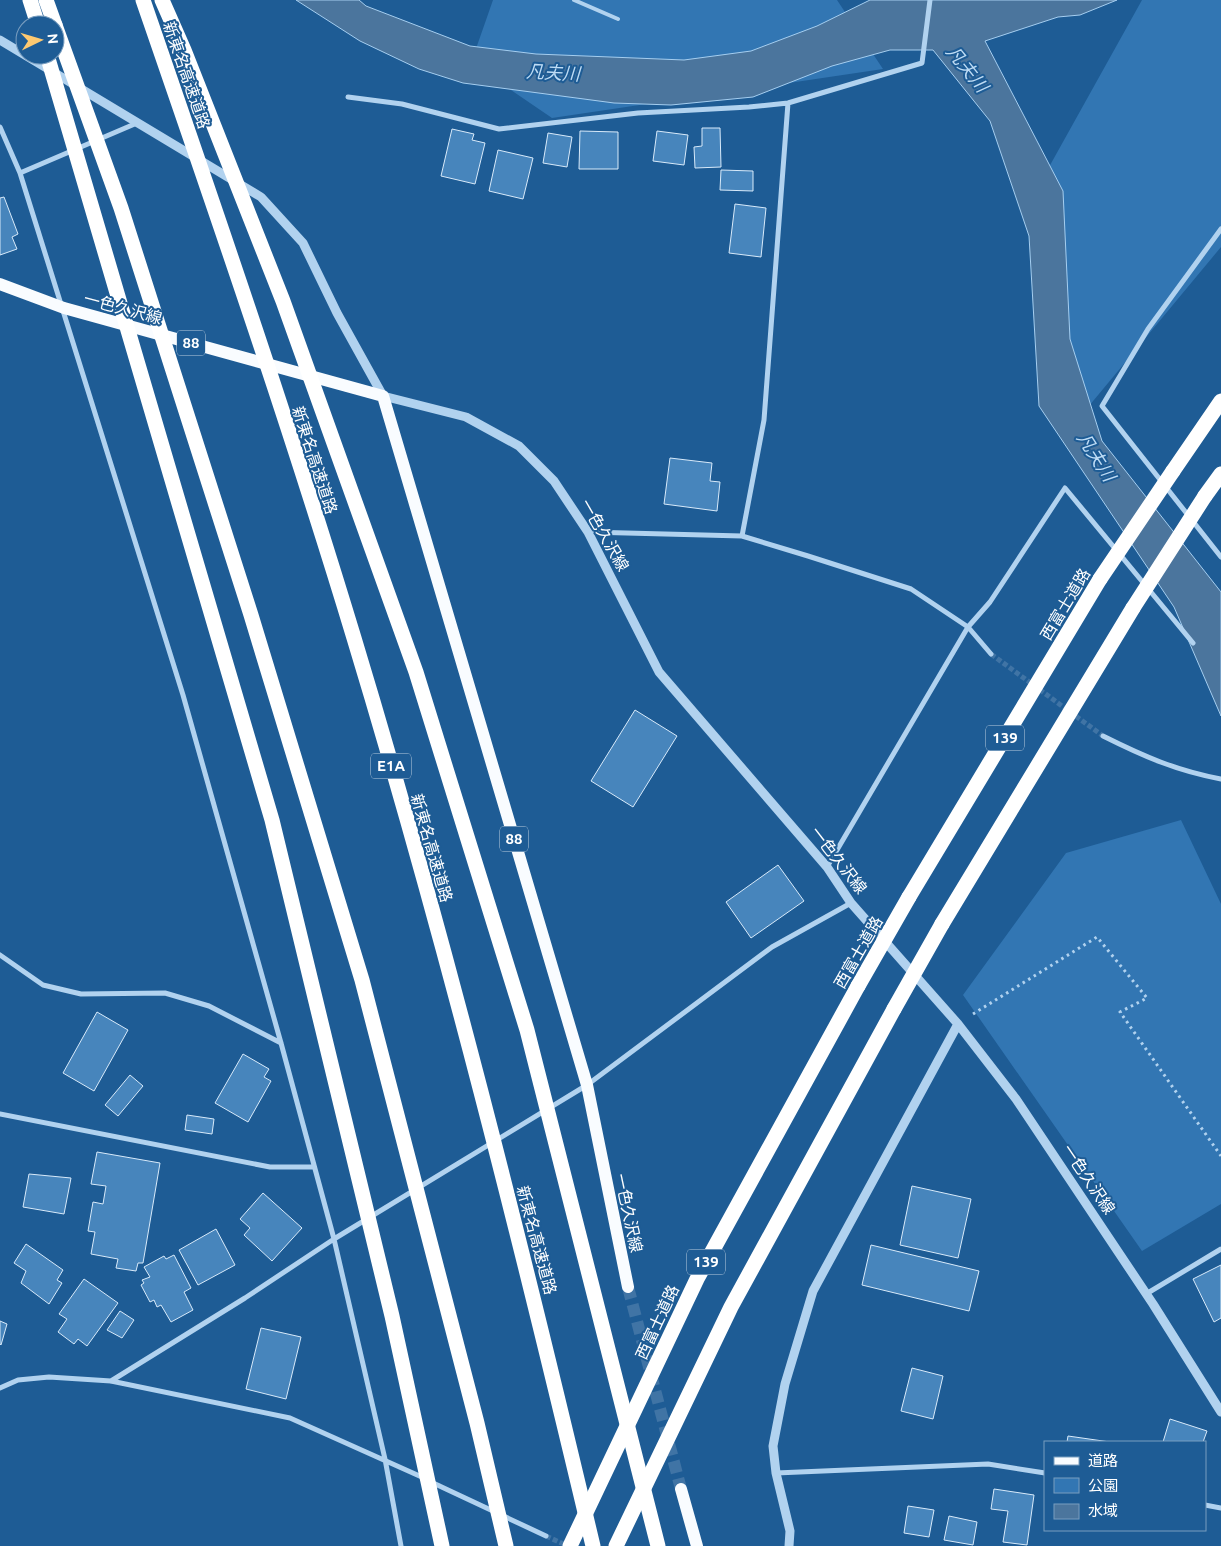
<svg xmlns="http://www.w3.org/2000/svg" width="1221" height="1546" viewBox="0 0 1221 1546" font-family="Ubuntu,'Noto Sans JP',sans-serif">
<rect width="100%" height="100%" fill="#1e5c95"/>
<path fill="#3276b3" d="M493 0H837L883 69 552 118 471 63Z
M1142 0H1221V247L1074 424 1034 194Z
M1181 820 1221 904V1204L1142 1251 963 995 1066 853Z"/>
<path fill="#4b759d" stroke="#a5cef0" d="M296 0H359L366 6 470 46 536 54 684 60 751 51 817 26 870 0H1117L1080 15 1058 17 985 41 1063 191 1070 339 1102 441 1221 592V716L1174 607 1039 406 1029 236 990 121 933 50H890L832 66 753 97 671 105 614 103 463 83 419 69 360 41Z"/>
<path fill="#4785bc" stroke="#d8eafa" d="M702 128H720L721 167 695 168 694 147 702 146Z
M452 129 474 134 472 140 485 143 475 184 441 176Z
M580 131 618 132V169H579Z
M657 131 688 135 684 165 653 161Z
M548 133 572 137 567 167 543 163Z
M498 150 533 158 523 199 489 191Z
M721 170 753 171V191L720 190Z
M4 197 18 234 12 237 17 249 0 255V198Z
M735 204 766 208 761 257 729 253Z
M670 458 712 463 710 481 720 482 717 511 664 504Z
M635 710 677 736 633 807 591 781Z
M778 865 804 901 751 938 726 902Z
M97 1012 128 1030 94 1091 63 1073Z
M243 1054 269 1069 264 1077 271 1081 248 1122 215 1103Z
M130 1075 143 1086 118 1116 105 1105Z
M187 1115 214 1119 212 1134 185 1130Z
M97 1152 160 1163 143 1263H138L136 1271 116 1268 118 1259 91 1254 95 1232 88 1231 93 1202 103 1204 106 1186 91 1184Z
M29 1174 71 1178 64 1214 23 1207Z
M912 1186 971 1199 958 1258 900 1245Z
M263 1193 302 1228 272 1261 244 1235 250 1228 240 1219Z
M216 1229 235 1265 198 1285 179 1250Z
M26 1244 63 1270 57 1280 62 1283 49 1304 21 1283 26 1271 14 1263Z
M871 1245 979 1271 969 1311 862 1285Z
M174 1255 191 1288 184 1292 193 1310 171 1322 161 1305 157 1307 154 1300 150 1302 141 1285 144 1283 142 1280 150 1277 144 1267 164 1256 166 1259Z
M1221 1265V1318L1214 1322 1193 1279Z
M84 1279 118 1303 87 1346 78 1339 74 1344 58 1332 67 1319 59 1314Z
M120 1311 134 1320 122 1338 107 1330Z
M0 1321 7 1324 1 1345 0 1344Z
M261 1328 301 1337 286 1399 246 1389Z
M912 1368 943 1376 933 1419 901 1411Z
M1170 1419 1207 1431 1203 1442H1163Z
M1068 1436 1110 1442H1067Z
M994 1489 1034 1495 1027 1545 1003 1542 1008 1511 991 1509Z
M908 1506 934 1510 929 1537 904 1533Z
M949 1516 977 1522 973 1545 944 1540Z"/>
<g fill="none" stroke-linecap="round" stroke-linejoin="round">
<path stroke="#4074a5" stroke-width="5" stroke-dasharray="5 2.5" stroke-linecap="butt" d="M991 654 1103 736
M546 1536 568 1546"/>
<path stroke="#4074a5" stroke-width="12" stroke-dasharray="12 6" stroke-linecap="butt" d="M628 1287 681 1489"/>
<path stroke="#b1d2ef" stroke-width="3" stroke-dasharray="2.5 4" stroke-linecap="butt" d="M973 1014 1097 937 1147 998 1120 1012 1221 1156"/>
<path stroke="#b1d2ef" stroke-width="4" d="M574 0 618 19"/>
<path stroke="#b1d2ef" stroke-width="5" d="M348 97 402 104 499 129 638 113 749 107 788 103 922 63 930 0
M0 127 20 173 183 695 281 1043 334 1239 385 1459 401 1546
M20 173 137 123
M1221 229 1148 329 1102 406 1221 557
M588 532 742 536 808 556 911 589 968 627 991 654
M742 536 764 420 788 103
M1103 736C1143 756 1177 771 1221 779
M827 867 968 627 990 602 1065 488 1193 643
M0 955 43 985 81 994 165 993 209 1006 281 1043
M0 1114 270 1167H313
M1146 1294 1221 1249
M111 1381 245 1298 334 1239 587 1085 772 947 851 903
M0 1388 18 1380 49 1377 111 1381 290 1418 424 1478
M776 1473 988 1464 1045 1473
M431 1482 546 1536
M1205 1505 1221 1508"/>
<path stroke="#b1d2ef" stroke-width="9" d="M0 40 261 197 303 243 337 313 383 396 466 417 519 446 554 481 588 532 659 672 827 867 851 903 958 1024 1016 1099 1153 1304 1221 1412
M789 1546 790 1531 776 1473 773 1446 785 1384 813 1291 958 1024"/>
<path stroke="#f9fcff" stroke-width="12" d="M0 284 64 308 383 396 587 1085 628 1287
M681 1489 697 1546"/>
<path stroke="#fff" stroke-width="15" d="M30 0 38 25
M46 0 55 25
M1173 471 1221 401
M1205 496 1221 474
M909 897 1100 579
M942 924 1133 608
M570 1546 697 1279 858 986
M616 1546 731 1307 894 1009"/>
<path stroke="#fff" stroke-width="15" d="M143 0C216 212 289 423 354 638 445 938 521 1242 593 1546
M162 0 184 50 283 301 416 672 527 1030 658 1546
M55 25 121 208 251 615 362 980 477 1423 506 1546
M47 55 272 820 392 1316 442 1546
M1100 579 1173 471
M1133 608 1205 496
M858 986 909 897
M894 1009 942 924"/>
</g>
<g text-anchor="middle" stroke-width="4" stroke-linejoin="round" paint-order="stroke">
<g fill="#1e5c95" stroke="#bccedf" stroke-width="1">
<rect x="177" y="330.5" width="28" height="25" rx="4"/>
<rect x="986" y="725.5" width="38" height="25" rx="4"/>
<rect x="371" y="753.5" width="40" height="25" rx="4"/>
<rect x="500" y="826.5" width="28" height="25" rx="4"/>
<rect x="687" y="1249.5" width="38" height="25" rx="4"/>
</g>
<g font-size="15" font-weight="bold" fill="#fff">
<text x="191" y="348">88</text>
<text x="1005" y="743">139</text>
<text x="391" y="771">E1A</text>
<text x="514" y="844">88</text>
<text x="706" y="1267">139</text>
</g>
<g font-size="16" fill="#fff" stroke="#1e5c95">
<text transform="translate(187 75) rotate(71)" y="6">新東名高速道路</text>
<text transform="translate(123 308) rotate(15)" y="6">一色久沢線</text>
<text transform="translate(315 460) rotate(72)" y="6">新東名高速道路</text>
<text transform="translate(605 535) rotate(60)" y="6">一色久沢線</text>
<text transform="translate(1065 604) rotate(-59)" y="6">西富士道路</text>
<text transform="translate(432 848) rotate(74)" y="6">新東名高速道路</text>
<text transform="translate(839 860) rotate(52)" y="6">一色久沢線</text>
<text transform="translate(858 952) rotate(-60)" y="6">西富士道路</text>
<text transform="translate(1089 1179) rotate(56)" y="6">一色久沢線</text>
<text transform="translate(629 1213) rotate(78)" y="6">一色久沢線</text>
<text transform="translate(537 1240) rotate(75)" y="6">新東名高速道路</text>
<text transform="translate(657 1322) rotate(-65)" y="6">西富士道路</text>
</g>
<g font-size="18" font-style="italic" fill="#bedcf5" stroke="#1e5c95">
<text transform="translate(967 69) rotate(51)" y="6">凡夫川</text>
<text transform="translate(553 73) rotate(3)" y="6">凡夫川</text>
<text transform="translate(1096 457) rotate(57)" y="6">凡夫川</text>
</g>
</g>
<rect x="1044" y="1441" width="162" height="90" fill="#1e5c95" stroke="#789dbf"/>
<rect x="1054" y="1457" width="25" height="8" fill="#f9fcff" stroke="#789dbf"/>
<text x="1088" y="1466" font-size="15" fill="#ffffff">道路</text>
<rect x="1054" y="1478" width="25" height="15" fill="#3276b3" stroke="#789dbf"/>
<text x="1088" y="1491" font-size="15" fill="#ffffff">公園</text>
<rect x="1054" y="1504" width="25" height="15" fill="#4b759d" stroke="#789dbf"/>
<text x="1088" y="1516" font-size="15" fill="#ffffff">水域</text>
<g transform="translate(40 40) rotate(85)"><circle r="24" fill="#1e5c95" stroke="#789dbf"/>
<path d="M0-4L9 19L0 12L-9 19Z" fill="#fdc971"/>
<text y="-8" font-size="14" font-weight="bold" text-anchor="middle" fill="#ffffff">N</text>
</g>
</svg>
